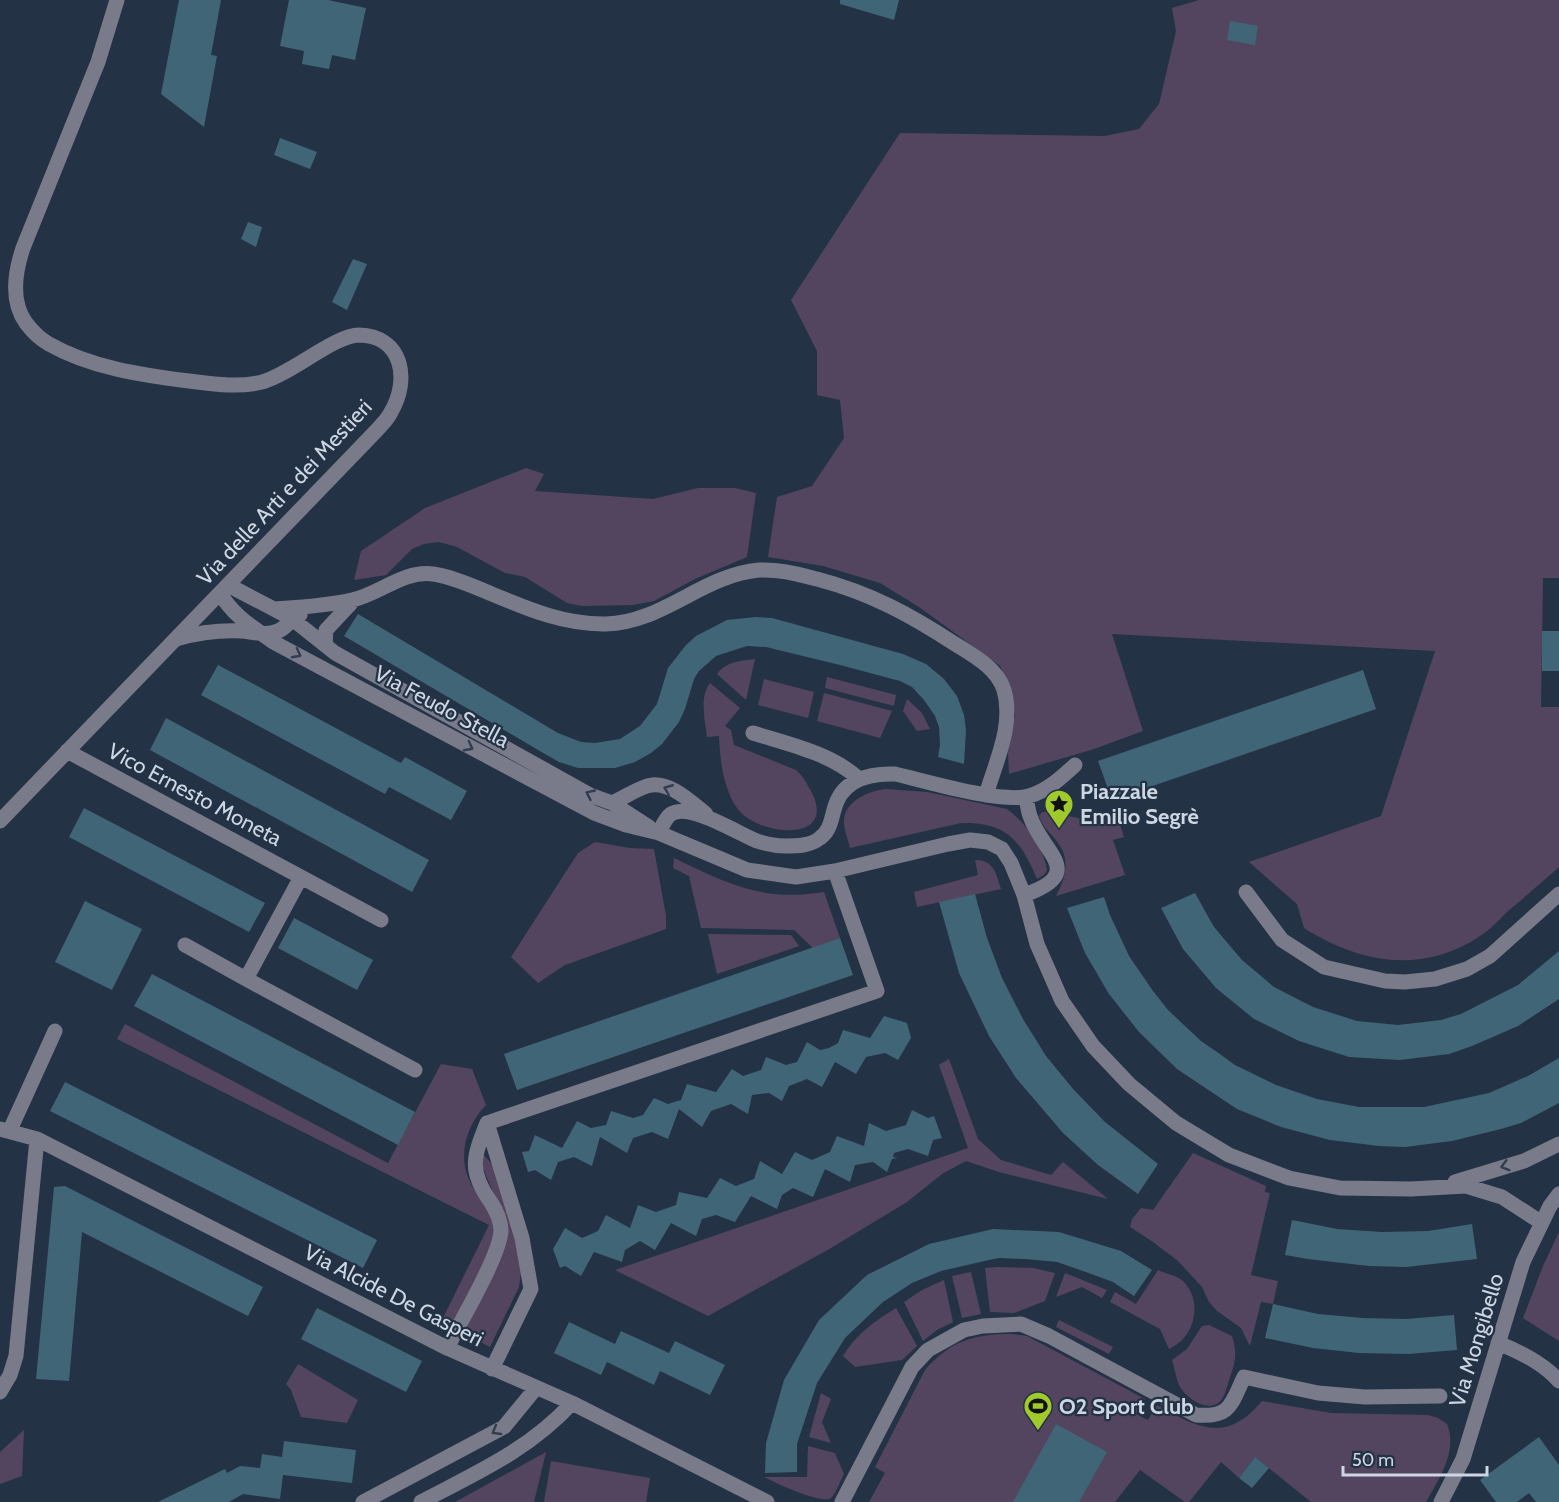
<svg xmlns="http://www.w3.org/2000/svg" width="1559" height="1502" viewBox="0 0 1559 1502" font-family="Cabin,sans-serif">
<rect width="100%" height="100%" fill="#243246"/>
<path fill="#53455f" d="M1199 0H1559V578H1543L1541 707H1559V867C1542 882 1525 897 1507 912 1499 920 1490 930 1480 936 1422 975 1359 963 1304 928L1297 904 1249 862 1381 816 1435 651 1112 634 1143 731 1094 749 1009 774 1008 752 1015 714 1008 683 1000 666 919 607 880 583 823 566 768 557 777 497 812 486 844 438 840 400 817 395V351L791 300 900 133 1105 136 1139 129 1159 104 1176 31 1172 8Z
M526 468 544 474 535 491 653 499 698 488H735L756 493 747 557 695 579 654 601 633 605 582 606 567 603 525 577 505 573 457 547 439 542 424 544 412 549 386 575 354 580 361 551 425 508Z
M755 659 746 700 717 674C727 661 740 661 755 659Z
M827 677 896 695 894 706 825 688Z
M764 679 814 692 808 718 758 705Z
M710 683 740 708 725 726 731 730 734 745 796 770C804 777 807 784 812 793 837 843 758 837 737 808 723 788 720 759 719 736L707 737C705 719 699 698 710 683Z
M824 693 892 711 880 738 817 721Z
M907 699 922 713 930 729 917 731 903 711Z
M885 789 927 792 1007 809C1026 823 1043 847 1047 870L1044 875 1037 879C1020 839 1006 822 961 823L850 848C848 839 843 827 844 819 846 800 870 791 885 789Z
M1042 812H1049L1102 823 1119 822 1124 837 1113 840 1125 875 1056 896C1065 879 1071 860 1058 843 1051 833 1043 828 1039 816Z
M595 842 630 848 654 849 666 916V929L565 965 538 983 511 957 578 853Z
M674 858C728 884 763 902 824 892L840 938 813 948 794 930 701 928 689 876 673 868Z
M975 860C994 860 996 873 1001 889L917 907 914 892 978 875Z
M708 934 791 935 799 946 717 974Z
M125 1024 388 1163 441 1064 472 1069 486 1105C464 1128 456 1161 474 1189 485 1205 495 1212 494 1234 493 1254 462 1306 452 1326L442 1320 489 1225 117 1039Z
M949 1059 978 1139 1001 1160 1051 1175 1063 1162 1108 1199 999 1172 966 1161 942 1174 907 1202 831 1248 708 1316 615 1270 968 1148 939 1065Z
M1193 1153 1266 1186 1265 1192 1270 1193 1251 1275 1278 1281 1273 1304 1261 1302 1250 1346 1241 1328 1217 1311 1209 1302 1202 1287 1178 1261 1153 1242 1130 1227 1132 1219 1141 1208 1153 1210Z
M483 1154 496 1169 512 1219 521 1272 519 1287 490 1347 464 1334 497 1265 493 1192 482 1166Z
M1559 1232V1341L1523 1318 1543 1266Z
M999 1267 1033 1268 1055 1273 1045 1301 1014 1313 990 1312 985 1268Z
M1158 1270C1166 1274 1179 1276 1184 1282 1203 1302 1195 1338 1169 1349L1160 1329 1110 1302 1115 1292 1136 1304Z
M971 1272 981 1314 962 1318 952 1276Z
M1065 1273 1107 1290 1102 1298 1082 1287 1056 1297Z
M944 1280 953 1322 937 1330 923 1341 904 1302 922 1290Z
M896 1308 917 1346 902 1360 855 1367 843 1356C855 1335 875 1321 896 1308Z
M1059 1320 1113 1347 1109 1354 1056 1327Z
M1209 1325 1232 1336C1237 1351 1236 1362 1230 1377 1228 1383 1226 1393 1222 1399 1211 1415 1187 1399 1180 1387 1176 1379 1175 1369 1172 1360L1187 1349 1202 1326Z
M1012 1334 1027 1336 1145 1399 1136 1414 1148 1420 1157 1405C1198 1428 1226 1444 1262 1401L1331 1413 1428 1415 1438 1418 1447 1424C1458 1451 1439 1479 1426 1502H1311L1255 1457 1239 1478 1221 1462 1189 1502H1185L1140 1470 1115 1502H869L885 1473 875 1467 925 1370C950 1341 974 1334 1012 1334Z
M298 1364 358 1400 347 1423 301 1417 291 1390 286 1384Z
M821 1393 831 1399 822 1422 831 1443 809 1437Z
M24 1430 22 1476 0 1484V1452Z
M808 1446 835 1453 844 1474C840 1481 836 1494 830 1499 816 1502 778 1484 764 1477H807Z
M546 1452 534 1502H455Z
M551 1461 650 1478 646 1502H544Z"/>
<path fill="#406577" d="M179 0H221L211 55 217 56 204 127 161 94Z
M289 0H328L366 8 355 60 332 55 329 69 302 64 304 51 280 46Z
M840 0H899L894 20 840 4Z
M1230 21 1258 26 1255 45 1227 40Z
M280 138 317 152 310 169 274 155Z
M248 222 262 227 256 247 241 239Z
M353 259 367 264 347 310 332 302Z
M358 614 558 733 581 742 595 743 620 739 640 726 657 704 668 668 686 645 696 636 727 620 756 617 772 618 903 654 926 664 944 679 957 696 964 715 966 730 964 764 938 757 940 745 939 727 935 716 924 700 912 687 900 681 840 665 766 647 747 646 716 656 699 671 694 679 685 709 679 722 662 744 651 753 635 762 615 768H578L559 762 545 754 344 636Z
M1542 631H1559V671H1542Z
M218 665 401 763 405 757 467 791 451 820 389 787 385 794 201 695Z
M1363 670 1376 709 1112 800 1098 761Z
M166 718 429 860 412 892 150 750Z
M84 808 265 903 249 932 69 837Z
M1195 893 1214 927 1242 960 1274 987 1313 1007 1357 1021 1398 1025 1441 1020 1461 1014 1518 985 1559 951V999L1518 1026 1472 1046 1449 1054 1400 1060 1349 1057 1299 1041 1254 1019 1216 988 1183 949 1161 908Z
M975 894 987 938 1002 978 1023 1019 1046 1056 1074 1090 1105 1122 1158 1164 1138 1194 1098 1165 1063 1133 1016 1078 989 1036 959 973 939 902Z
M1104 897 1110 915 1129 956 1153 991 1168 1010 1201 1041 1217 1052 1235 1065 1276 1085 1317 1099 1359 1107H1424L1489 1093 1528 1076 1559 1058V1103L1521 1123 1501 1129 1452 1141 1405 1147 1379 1146 1330 1140 1281 1127 1237 1109 1177 1069 1139 1032 1109 994 1085 953 1067 908Z
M85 901 142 929 112 990 55 962Z
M294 918 373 960 357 990 278 948Z
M840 938 853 975 517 1090 504 1054Z
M152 974 415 1112 398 1145 134 1006Z
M884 1016 907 1023 911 1038 898 1060 885 1053 866 1057 856 1074 835 1062 822 1087 807 1079 789 1086 782 1101 769 1093 752 1095 748 1114 731 1104 711 1111 702 1127 679 1109 668 1139 652 1132 633 1138 627 1153 600 1137 592 1166 574 1157 558 1162 551 1180 535 1170 528 1172 522 1152 529 1151 535 1135 562 1148 577 1121 591 1128 606 1125 611 1111 633 1118 643 1115 654 1098 668 1104 681 1100 687 1084 716 1092 732 1069 743 1076 761 1070 766 1057 786 1065 797 1062 807 1042 820 1050 829 1048 838 1043 843 1030 870 1038Z
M65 1082 377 1240 363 1268 50 1111Z
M912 1110 928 1118 934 1116 942 1138 933 1140 928 1156 908 1149 894 1153 893 1157 897 1158 892 1159 887 1172 873 1162 855 1165 850 1182 825 1169 813 1197 793 1188 782 1195 777 1209 751 1196 735 1222 716 1215 702 1219 696 1236 671 1223 655 1250 640 1241 625 1250 622 1262 594 1252 581 1276 565 1266 560 1268 553 1249 565 1228 582 1238 598 1231 606 1215 630 1228 638 1205 656 1212 676 1205 679 1192 707 1198 720 1178 736 1186 754 1179 760 1161 782 1174 795 1152 812 1160 830 1152 837 1136 864 1146 869 1123 886 1131 906 1125Z
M65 1186 263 1287 248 1316 82 1232 69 1381 36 1379 54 1187Z
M1292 1220 1337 1229 1382 1232 1428 1231 1472 1224 1477 1259 1406 1267 1369 1266 1308 1259 1285 1255Z
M993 1229 1059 1232 1121 1251 1152 1270 1134 1296 1113 1282 1083 1271 1057 1262 1026 1259 999 1258 989 1260 941 1271 912 1283 883 1302 845 1338 817 1383 797 1444V1472L765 1473 766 1443 784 1380 819 1320 867 1275 929 1244Z
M1273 1304 1318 1314 1362 1318 1406 1319 1454 1315 1457 1350 1408 1354 1359 1353 1313 1348 1265 1338Z
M317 1308 422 1361 406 1392 301 1339Z
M569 1322 615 1344 621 1331 669 1353 675 1341 725 1365 710 1395 660 1371 654 1385 607 1362 601 1375 554 1353Z
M1056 1424 1107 1452 1079 1502H1013Z
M1539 1437 1559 1465V1502H1536L1529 1493 1517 1502H1496L1480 1480Z
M284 1441 356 1450 352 1483 283 1475 280 1499 243 1494 229 1502H158L225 1469 227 1473 240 1466 260 1468 262 1454 282 1457Z
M1255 1457 1269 1468 1252 1488 1239 1478Z"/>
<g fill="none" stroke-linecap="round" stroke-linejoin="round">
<path stroke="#7a7b8a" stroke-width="15" d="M228 585 291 618 335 653 590 795 612 803 649 827
M220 593C233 616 254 628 275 643L594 813 626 825 659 833 747 870 796 877 835 871 948 844 970 840 988 842 1002 849 1011 863 1024 895 1037 944 1062 1001 1093 1046 1129 1084 1176 1123 1229 1155 1289 1178 1340 1188 1411 1189 1466 1186 1502 1197 1542 1223
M276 609C301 607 327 606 352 600 380 594 403 570 433 574 449 576 465 583 480 589 521 606 561 625 606 624 662 623 703 575 759 570 779 569 797 574 817 579 870 593 909 614 955 644 974 656 997 668 1004 690 1014 725 996 761 986 795
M176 639C197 633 218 630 241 631 253 632 266 636 278 631 288 627 288 620 300 615
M325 645 326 630 354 600
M753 733C788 744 830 753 858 778
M67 751 381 920
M612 803C623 798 635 790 647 786 668 779 691 802 706 814
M0 821 377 430C382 424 388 419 391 412 410 380 403 336 359 335 335 335 291 374 262 382 238 388 213 384 189 381 142 375 91 368 49 344 40 339 32 331 26 323 10 301 15 272 23 248L98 62 117 0
M659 833C662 827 665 818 671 814 689 802 739 834 757 841 766 844 776 846 785 846 797 846 810 846 820 838 830 831 831 820 834 810 841 780 868 773 895 774 926 781 1001 804 1029 796 1047 791 1062 777 1075 765
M301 877 246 979 415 1070
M1246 892 1282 940 1324 967 1385 981 1405 982 1435 979 1467 969 1490 956 1559 894
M1024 895C1088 873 1042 853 1030 816 1028 810 1027 803 1026 797
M185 945 246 979
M487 1123 522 1238 531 1289 492 1369
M0 1129 37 1139 447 1348 572 1403 767 1502
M10 1130 55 1031
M1455 1182 1524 1161 1559 1144
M1498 1343C1520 1352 1543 1363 1559 1381
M447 1348C460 1323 500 1255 501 1231 501 1219 496 1210 490 1201 468 1170 474 1156 487 1123L877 991 835 871
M0 1392 10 1375 16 1356 37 1139
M363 1502 504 1427 536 1388
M421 1502C476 1473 529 1450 572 1403
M842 1502 912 1367 928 1350 964 1330 983 1326 1021 1324 1049 1336 1196 1415C1231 1418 1231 1404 1244 1377L1318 1393 1365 1397 1440 1396
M1441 1502 1463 1459 1523 1262 1550 1206 1559 1194"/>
</g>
<defs><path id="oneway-chevron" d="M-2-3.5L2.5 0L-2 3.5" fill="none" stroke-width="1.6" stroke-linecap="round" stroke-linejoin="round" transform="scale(1.5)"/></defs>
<g stroke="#313d50">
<use href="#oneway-chevron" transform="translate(297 654) rotate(28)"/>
<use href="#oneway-chevron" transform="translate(469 747) rotate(28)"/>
<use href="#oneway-chevron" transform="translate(668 789) rotate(-158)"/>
<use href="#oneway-chevron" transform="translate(590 794) rotate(-155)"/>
<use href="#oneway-chevron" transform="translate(1505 1166) rotate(164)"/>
<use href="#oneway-chevron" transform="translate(496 1431) rotate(150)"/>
</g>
<defs>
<g id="sight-pin" transform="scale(1.5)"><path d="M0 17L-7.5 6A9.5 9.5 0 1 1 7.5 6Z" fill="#a0c92b" stroke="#243246"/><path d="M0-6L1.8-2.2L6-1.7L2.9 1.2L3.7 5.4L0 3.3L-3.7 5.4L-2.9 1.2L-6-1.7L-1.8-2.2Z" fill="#111"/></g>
<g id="stadium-pin" transform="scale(1.5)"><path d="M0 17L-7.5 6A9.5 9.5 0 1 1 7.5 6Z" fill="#a0c92b" stroke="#243246"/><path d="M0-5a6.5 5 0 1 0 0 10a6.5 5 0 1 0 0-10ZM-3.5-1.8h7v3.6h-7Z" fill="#111"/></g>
</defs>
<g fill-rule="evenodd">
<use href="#sight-pin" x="1059" y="804"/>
<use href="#stadium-pin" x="1038" y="1406"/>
</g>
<g text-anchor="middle" stroke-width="4.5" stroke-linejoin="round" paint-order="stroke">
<g font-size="22" fill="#cdd6e3" stroke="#243246">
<text transform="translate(284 492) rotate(-47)" y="8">Via delle Arti e dei Mestieri</text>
<text transform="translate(442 706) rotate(28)" y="8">Via Feudo Stella</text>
<text transform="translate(195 794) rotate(28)" y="8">Vico Ernesto Moneta</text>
<text transform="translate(394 1295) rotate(27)" y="8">Via Alcide De Gasperi</text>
<text transform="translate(1476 1340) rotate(-73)" y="8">Via Mongibello</text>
</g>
<g font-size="22" font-weight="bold" fill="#cdd6e3" stroke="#243246" text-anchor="start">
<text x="1080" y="799">Piazzale<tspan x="1080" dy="25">Emilio Segrè</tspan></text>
<text x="1059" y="1414">O2 Sport Club</text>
</g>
</g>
<path d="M1343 1466v9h144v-9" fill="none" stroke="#cdd6e3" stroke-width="3"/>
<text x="1352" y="1466" font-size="18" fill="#cdd6e3" stroke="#243246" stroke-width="4.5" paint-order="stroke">50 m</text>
</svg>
